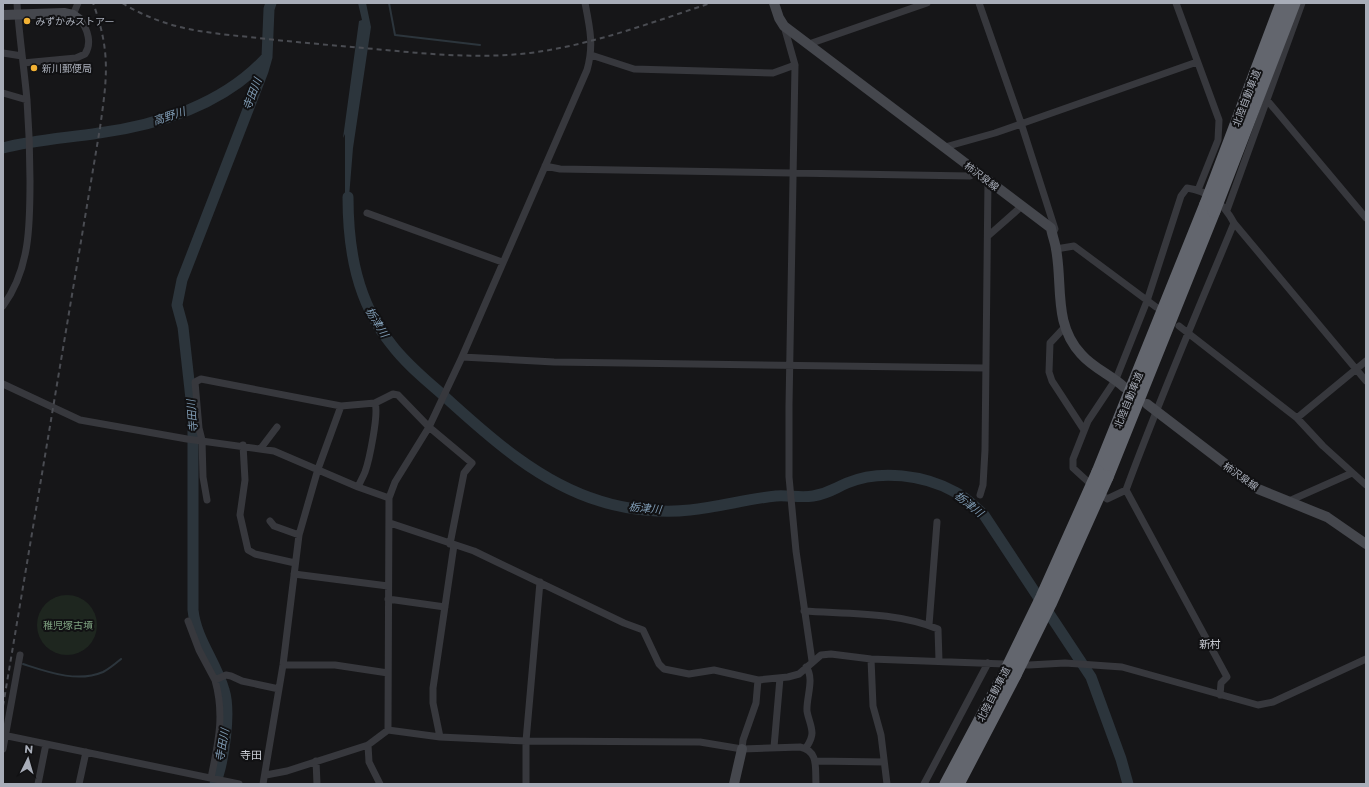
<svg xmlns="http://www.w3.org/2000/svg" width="1369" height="787" viewBox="0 0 1369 787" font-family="Montserrat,'Noto Sans JP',sans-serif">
<rect width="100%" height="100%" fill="#161618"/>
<path fill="#1e261f" d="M37 625a30 30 0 1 1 60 0a30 30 0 1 1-60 0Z"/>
<path fill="#2c353c" d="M358 3H366L371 27 353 148 347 222 345 205V134L343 138 359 21 362 20Z"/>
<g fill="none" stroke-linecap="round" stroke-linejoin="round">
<path stroke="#2c353c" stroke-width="2" d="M389 3 395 35 480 45
M23 664C48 672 77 683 103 672 109 669 115 664 121 659"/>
<path stroke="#2c353c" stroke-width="11" d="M3 148C34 140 67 138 99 133 159 125 223 104 265 59
M348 197C348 250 357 302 391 344 406 364 426 380 444 396 490 438 540 483 600 501 628 510 662 513 690 510 719 507 747 499 776 496 788 495 801 498 813 496 830 493 833 489 847 483 880 469 925 475 955 492 966 497 975 507 984 515L1091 677 1121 759 1128 784
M215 784C224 762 231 712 224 690 216 662 196 639 193 610V417L183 327 177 305 182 280 263 71 267 57 269 9 271 3"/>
<path stroke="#37383d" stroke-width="7" d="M979 3 1021 123 1055 229 1054 231
M1176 3 1219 120 1218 140 1198 190
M73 15 78 3
M784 26 795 65 789 406V477L796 551 812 661
M809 44 927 3
M3 53 22 56
M591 55 634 69 773 73 795 65
M23 63 76 58 85 54C92 44 88 29 80 20
M3 93 27 100
M1267 100 1366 218
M945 147 995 133 1197 62
M545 166 560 169 970 176 976 171
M1227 210 1302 3
M367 213 502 262
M1234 223C1197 312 1159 400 1126 490L1107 499 1073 468V459L1088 421 1116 379 1147 301 1181 196 1187 188C1208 191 1224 204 1234 223L1366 381
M988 236 1022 206
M1056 249 1074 246 1156 307
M3 306C30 269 30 225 30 181 30 154 29 127 27 100 24 67 19 35 17 3
M1179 326 1297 418 1323 446 1366 485
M1064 328 1050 343 1049 372 1052 381 1084 430
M462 357 554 362 985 368
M3 384 80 420 187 439 274 451 358 487 389 498
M1297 418 1366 361
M243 445 245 480 240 515 248 550 255 554 295 563
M261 448 277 427
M358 487C360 482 363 477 365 472 369 461 379 414 375 403
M1126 490 1227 677 1221 683 1220 695
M980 495 983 485 985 450 988 180
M207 500 203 477 202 440 199 428 195 382 201 379 341 406 375 403 393 394 398 395 429 427 472 463 464 473 450 544
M1289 501 1352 473
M270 521 274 526 299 535
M390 523 474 551 624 623 643 630 659 664 664 669 689 674 714 670 758 680 788 677 799 674 821 655 831 654 871 659 1029 665 1065 663 1122 667 1258 705 1273 702 1366 659
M294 574 388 586
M388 599 445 607
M804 611C848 614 897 612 938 629L939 661
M188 621 199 650 215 680 226 675 231 676 242 681 279 689
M929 625 937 522
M871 659 873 706 881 735 887 784
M283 665H335L388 673
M806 667C815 678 806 698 807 711 808 718 812 726 812 733 812 739 809 743 806 748
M388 730 389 498 395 482 429 427 462 357 587 70C594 46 590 28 585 3
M3 735 239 784
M440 737 433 703V688L454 545
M368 745 369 762 380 784
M774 747 780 678
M3 749 20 655
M742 749 743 740 756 703 758 680
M316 761 317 784
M816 761 884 762
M266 775 287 771 368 745 388 730 440 737 526 741 700 742 742 749 800 747C819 751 815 768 816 784
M211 778C218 743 225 716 215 680
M38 784 46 744
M79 784 86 752
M263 784 283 665 299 535 318 469 341 406
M526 784V741L540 582
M924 784 988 663"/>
<path stroke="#45474d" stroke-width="10" d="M774 3 779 18 784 26 1051 228C1052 235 1055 242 1056 249 1063 285 1053 324 1081 354 1093 368 1111 375 1124 387
M3 15 64 13 73 15 80 20
M1147 404 1258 489 1327 517 1366 544
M734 784 742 749"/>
<path stroke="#63666e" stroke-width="13" d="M1098 472 1206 204
M1107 477 1214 211
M946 784 1004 675
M958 784 1015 675"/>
<path stroke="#4a4c52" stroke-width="2" stroke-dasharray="5 4" stroke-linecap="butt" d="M122 3C166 29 200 32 249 37 283 41 318 44 352 47 411 52 471 60 530 53 592 45 653 22 711 3
M3 706 100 128C107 78 111 52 93 3"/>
<path stroke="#63666e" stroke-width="13" d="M1206 204 1282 3
M1214 211 1294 3
M1004 675 1042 597 1098 472
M1015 675 1050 604 1107 477"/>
</g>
<g fill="#f2b134" stroke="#111113" stroke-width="1.5">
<circle cx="27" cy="21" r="4"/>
<circle cx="34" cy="68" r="4"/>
</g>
<g text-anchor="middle" stroke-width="4" stroke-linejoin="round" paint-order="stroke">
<g font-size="10" fill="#a8adb8" stroke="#111113" text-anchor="start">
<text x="35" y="25">みずかみストアー</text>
<text x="42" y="72">新川郵便局</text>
</g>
<g font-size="10" fill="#a8adb8" stroke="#111113">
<text transform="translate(1246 98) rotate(-69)" y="4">北陸自動車道</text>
<text transform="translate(982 176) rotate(37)" y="4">柿沢泉線</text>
<text transform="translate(1128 400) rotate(-68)" y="4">北陸自動車道</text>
<text transform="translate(1241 476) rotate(35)" y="4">柿沢泉線</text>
<text transform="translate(993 694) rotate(-63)" y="4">北陸自動車道</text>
</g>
<g font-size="10" fill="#7fa381" stroke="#111113">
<text x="68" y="629">稚児塚古墳</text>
</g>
<g font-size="11" font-style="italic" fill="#7f9bb3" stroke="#111113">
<text transform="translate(252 94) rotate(-69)" y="4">寺田川</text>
<text transform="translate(169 116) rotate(-18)" y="4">高野川</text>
<text transform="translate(377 322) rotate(59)" y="4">栃津川</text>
<text transform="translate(192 416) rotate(-94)" y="4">寺田川</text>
<text transform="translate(969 504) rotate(39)" y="4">栃津川</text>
<text transform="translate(645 508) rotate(6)" y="4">栃津川</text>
<text transform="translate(222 745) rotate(-80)" y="4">寺田川</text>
</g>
<g font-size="11" fill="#c9ccd4" stroke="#111113">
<text x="1210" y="648">新村</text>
<text x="251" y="759">寺田</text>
</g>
</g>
<rect width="1369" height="787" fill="none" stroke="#a8adb8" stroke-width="8"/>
<g transform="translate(28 759) rotate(5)" stroke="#111113" stroke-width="3" paint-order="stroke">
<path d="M0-3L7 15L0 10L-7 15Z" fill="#a8adb8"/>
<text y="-6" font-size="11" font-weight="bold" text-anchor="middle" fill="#a8adb8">N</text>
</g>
</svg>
